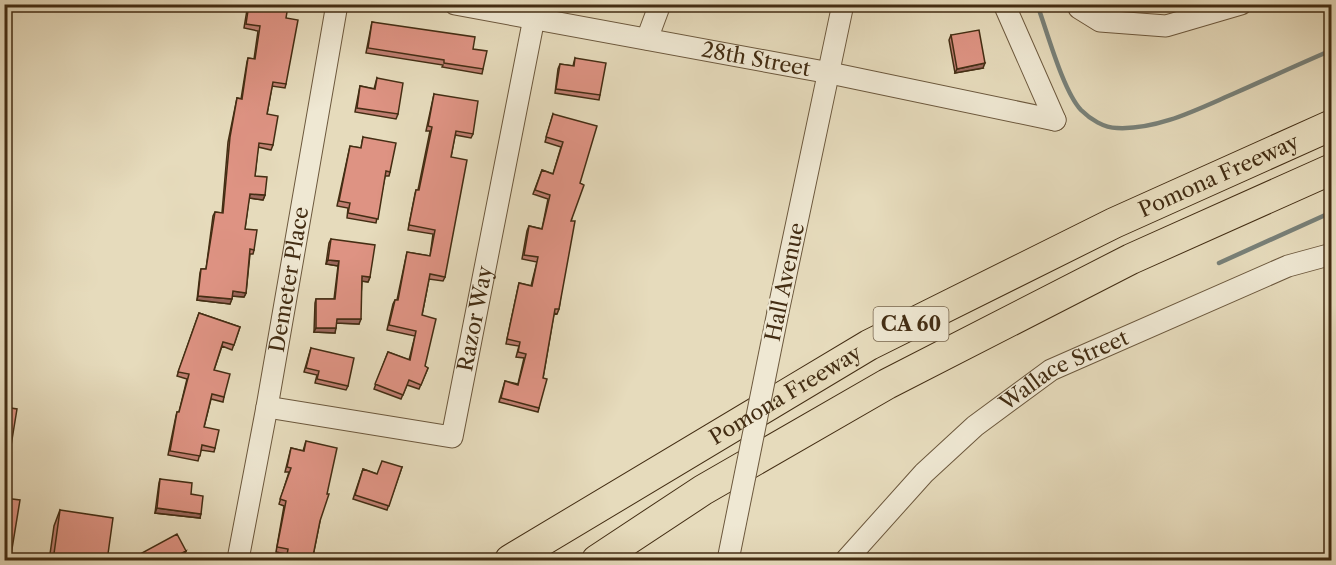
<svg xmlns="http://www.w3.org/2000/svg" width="1336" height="565" viewBox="0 0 1336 565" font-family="'Libre Caslon Text',serif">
<rect width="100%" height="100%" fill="#e6dbbc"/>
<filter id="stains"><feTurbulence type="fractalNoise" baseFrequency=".00333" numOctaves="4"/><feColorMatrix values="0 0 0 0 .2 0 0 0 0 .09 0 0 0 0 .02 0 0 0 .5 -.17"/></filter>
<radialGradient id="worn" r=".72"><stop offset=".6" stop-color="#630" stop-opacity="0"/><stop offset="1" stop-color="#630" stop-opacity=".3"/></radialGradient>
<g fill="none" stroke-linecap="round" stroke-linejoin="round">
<path stroke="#788078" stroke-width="4.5" d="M1037 4C1047 31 1063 91 1081 110 1090 119 1104 128 1117 128 1158 130 1198 109 1235 93 1267 79 1299 64 1332 50
M1219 263 1332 212"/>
<g stroke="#6c583d" stroke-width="23">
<g id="minor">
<path id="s1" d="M455 4 830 73 1055 120"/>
<path d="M1004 4 1055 120"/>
<path d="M1078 4 1079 8 1100 21 1166 26 1241 4"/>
<path d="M647 39 660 4"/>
<path d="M778 312 843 4"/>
<path id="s2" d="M267 407 452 437 534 18"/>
<path id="s3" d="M239 554 267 407 337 4"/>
<path id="s4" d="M846 560 924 473 975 426 1051 370 1288 266 1332 254"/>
</g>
</g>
<g stroke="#432d13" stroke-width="32">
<g id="highway">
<path id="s5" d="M510 560 869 345 1114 223 1332 125"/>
<path d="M597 560 703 490 887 384 1131 259 1332 169"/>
</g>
</g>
<use href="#minor" stroke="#efe8d3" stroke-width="21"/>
<use href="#highway" stroke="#e6dbbc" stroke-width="30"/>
<g stroke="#6c583d" stroke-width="23" stroke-linecap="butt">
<path id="minor-bridge" d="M728 560 778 312"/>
</g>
<use href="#minor-bridge" stroke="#efe8d3" stroke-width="21"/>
</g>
<path fill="#bf7e71" stroke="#432d13" stroke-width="1.5" d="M248 4H279L286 18V84L285 88 272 86 267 114 273 145 271 150 258 147 255 176 265 195 263 200 249 198 245 229 254 250 253 254H250L246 293 244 297 232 296 230 304 197 300 200 273 201 269H206L213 216 215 212 222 213 228 142 236 103 237 98 241 99 247 62 248 58 254 59 258 31 244 28Z
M372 22 473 49 483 69 482 74 442 67 443 65 366 53Z
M951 35 983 68 955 73 949 40Z
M575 58 600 95 599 100 555 93 558 69 560 64 573 66Z
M377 78 398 114 396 119 355 112 360 86 374 89Z
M434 94 473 134 471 138 455 135 451 157 445 277 443 281 429 279 422 315 425 366 428 368 419 389 407 385 401 399 374 389 388 352 409 360 415 336 387 330 393 304 395 300H397L407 252 430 256 433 234 408 230 415 194 416 190H418L430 131H426Z
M553 114 580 183 571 221 559 309 557 314 554 313 543 378 539 408 538 412 499 402 505 381 518 384 524 358 516 357 519 346 506 344 519 283 531 286 537 262 522 259 527 231 529 226 542 229 548 199 533 194 542 170 553 174 561 147 545 142Z
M363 137 390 172 389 176H385L376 223 347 218 348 208 337 206 350 146 361 148Z
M331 239 370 277 368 282 362 281 359 324 336 323 335 333 314 332 315 303 316 299H334L338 266 326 264 329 243Z
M199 313 240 327 232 350 222 346 214 370 224 397 223 402 211 399 204 427 215 448 214 452 201 450 198 461 168 455 176 416 177 412H179L187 379 177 376Z
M311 348 348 386 346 390 315 383 317 375 304 372Z
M4 407 9 458 4 470Z
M306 441 320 521 312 561H285L286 554 276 552 284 506 279 504 289 472H285L291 448 303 451Z
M402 467 387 510 353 499 363 469 377 474Z
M160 479 191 494 200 518 155 513 159 483Z
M60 510 107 561H49L54 526Z
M186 551 184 555 175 561H139L138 558 140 554Z"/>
<path fill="#9b675c" stroke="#432d13" stroke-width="1.5" d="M907 4H928L927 6 905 10Z
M985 63 983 68 955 73 957 69Z
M250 194 265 195 263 200 249 198Z
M328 260 339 261 338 266 326 264Z
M362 276 370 277 368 282 361 281Z
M233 291 246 293 244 297 231 296Z
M198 296 232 299 230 304 197 300Z
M337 319H361L359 324 335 323Z
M316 328H336L335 333 314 332Z
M157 508 201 514 200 518 155 513Z
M186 551 184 555 175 561 173 558Z"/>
<path fill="#de9383" stroke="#432d13" stroke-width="1.5" d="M249 4H279L288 6 286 18 298 20 286 84 273 82 267 114 278 116 273 145 259 143 255 176 267 177 265 195 250 194 245 229 257 230 254 250 250 249 246 293 233 291 232 299 198 296 201 269H206L215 212 223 213 230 137 237 98 242 99 248 58 255 59 260 26 246 24Z
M372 22 475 37 473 49 487 51 483 69 444 63V60L368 48Z
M979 30 985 63 957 69 951 35Z
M575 58 606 63 600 95 556 89 560 64 574 66Z
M377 78 403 83 398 114 357 108 360 86 375 89Z
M434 94 478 101 473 134 456 131 451 157 467 160 445 277 430 274 422 315 436 319 425 366 428 368 421 385 409 380 403 395 375 384 388 352 410 360 416 331 389 325 395 300H398L407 252 430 256 435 230 409 225 416 190H419L432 127 428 126Z
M553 114 597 126 580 183 584 185 571 221H575L559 309H555L543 378 547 379 539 408 501 398 505 381 518 385 526 354 518 352 520 342 507 339 519 283 532 286 538 257 524 255 529 226 542 229 550 195 535 190 542 170 553 174 563 142 546 137Z
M363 137 396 143 390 172 386 171 378 219 348 213 350 203 339 201 350 146 361 148Z
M331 239 375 245 370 277 362 276 361 319H337L336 328H316V299H335L339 261 328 260Z
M199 313 240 327 234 345 223 342 214 370 230 374 224 397 212 394 204 427 219 430 215 448 202 445 200 456 170 451 177 412H179L189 374 178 372Z
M311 348 354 358 348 386 317 379 319 371 306 368Z
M4 407 17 409 9 458H4Z
M306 441 337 448 327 494H329L320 521 312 561H286L288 549 277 547 286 501 280 499 291 468 287 467 291 448 304 451Z
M382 461 402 467 389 506 355 495 363 469 377 474Z
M160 479 192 483 191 494 203 496 201 514 157 508Z
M4 498 20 500 10 561H4Z
M60 510 113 518 107 561H53Z
M177 534 186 551 173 558 175 561H143L140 554Z"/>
<g text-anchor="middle" stroke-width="4.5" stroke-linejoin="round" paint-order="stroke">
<rect fill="#efe8d3" stroke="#77654d" stroke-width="1.5" x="873.5" y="307" width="75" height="34" rx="4.5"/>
<g font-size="20" font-weight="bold" fill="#432d13">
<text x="911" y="331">CA 60</text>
</g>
<g font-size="21" fill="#432d13" stroke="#efe8d3">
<text dy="7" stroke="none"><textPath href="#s1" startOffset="306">28th Street</textPath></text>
<text dy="7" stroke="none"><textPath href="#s5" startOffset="807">Pomona Freeway</textPath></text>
<text dy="7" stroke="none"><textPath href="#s3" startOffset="279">Demeter Place</textPath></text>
<text transform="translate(785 282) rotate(-78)" y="7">Hall Avenue</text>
<text dy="7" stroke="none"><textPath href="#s2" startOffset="308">Razor Way</textPath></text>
<text dy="7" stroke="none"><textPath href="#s4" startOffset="292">Wallace Street</textPath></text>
<text dy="7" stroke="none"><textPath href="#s5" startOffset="321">Pomona Freeway</textPath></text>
</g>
</g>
<rect width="1336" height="565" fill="none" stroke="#e6dbbc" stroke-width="24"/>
<rect x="6" y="6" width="1324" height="553" fill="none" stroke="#432d13" stroke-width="3"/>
<rect x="12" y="12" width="1312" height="541" fill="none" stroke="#432d13" stroke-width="1.5"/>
<rect width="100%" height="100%" filter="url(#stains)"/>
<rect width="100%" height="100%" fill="url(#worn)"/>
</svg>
